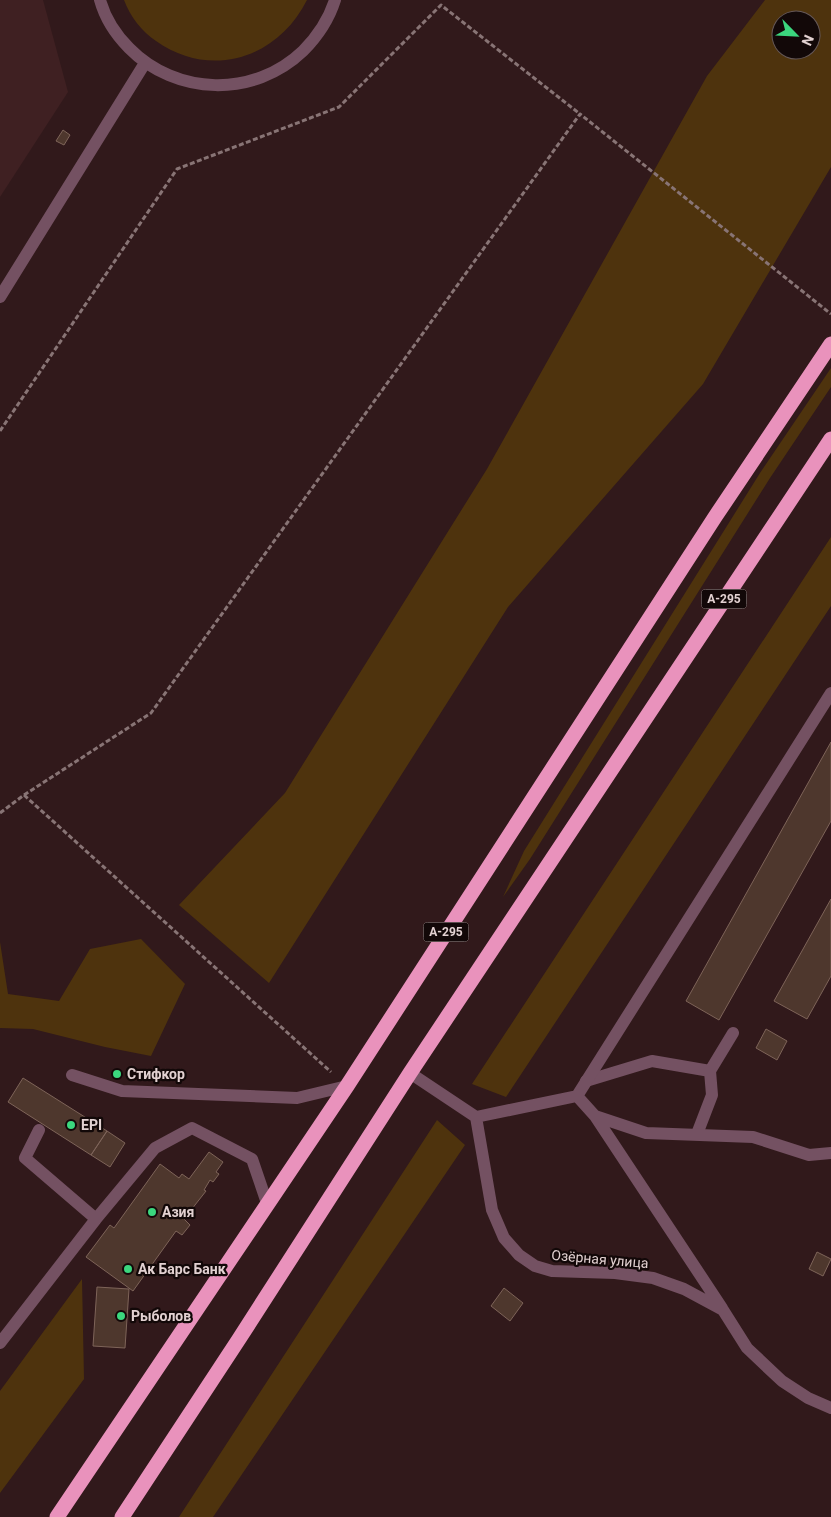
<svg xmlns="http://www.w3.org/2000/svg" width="831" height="1517" viewBox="0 0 831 1517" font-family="Roboto,sans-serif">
<rect width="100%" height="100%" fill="#31191b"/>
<path fill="#3f2022" d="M0 0H43L68 92 0 197Z"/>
<path fill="#4e330d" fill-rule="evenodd" d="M124 0H307C278 58 211 80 156 41 142 32 130 16 124 0Z
M765 0H831V167L703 384 508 607 269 983 179 905 285 793 487 469 707 76ZM781 20H811V50H781Z
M831 368V387L770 478 530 859 503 897 524 851 760 473Z
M831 537V606L506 1097 472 1084Z
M141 939 185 984 151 1056 105 1047 33 1029 0 1028V942L8 994 59 1001 90 949Z
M437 1120 465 1145 213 1517H179Z
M82 1279 84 1379 0 1493V1391Z"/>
<path fill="#4e372d" stroke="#7e6459" d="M63 130 70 135 64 145 56 141Z
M831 742V821L719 1020 686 1001Z
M831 899V976L807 1019 774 1001Z
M766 1029 787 1041 777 1060 756 1048Z
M23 1078 107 1131 91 1155 8 1102Z
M107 1131 125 1143 110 1167 91 1155Z
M209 1152 223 1162 216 1172 219 1174 213 1182 210 1180 204 1190 206 1191 184 1219 190 1225 182 1235 176 1231 133 1291 86 1257 110 1225 114 1228 160 1164 179 1178 182 1174 189 1179Z
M817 1252 831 1259 823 1276 809 1269Z
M97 1287 129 1289 125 1348 93 1346Z
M504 1288 523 1303 510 1321 491 1306Z"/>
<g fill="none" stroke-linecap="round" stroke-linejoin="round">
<path stroke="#887475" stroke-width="3" stroke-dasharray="5 2.5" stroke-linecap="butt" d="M0 431 177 169 339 107 441 5 580 114
M24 795 151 713 580 114 831 314
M0 813 24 795 331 1072"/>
<path stroke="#745162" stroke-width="12" d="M710 1071 733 1033
M72 1075 122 1091 297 1098 347 1086
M586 1081 652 1061 710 1071 712 1095 697 1134
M39 1130 25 1158 96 1219 155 1148 192 1128 252 1159 267 1203
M0 1343 96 1219"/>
<path stroke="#745162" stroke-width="12" d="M100 0C105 18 116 35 129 48 176 96 254 98 303 51 317 37 329 19 335 0
M0 297 145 63
M410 1073 476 1117 492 1210 504 1238 519 1255 535 1266 552 1271 615 1273 653 1278 684 1289 723 1310 747 1348 782 1381 808 1398 831 1408
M577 1096 595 1116 646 1133 753 1137 809 1155 831 1153
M595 1116 722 1308
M476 1117 577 1096 831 693"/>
<path stroke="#e992bc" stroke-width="15" d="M57 1517 347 1086 715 517 831 344
M122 1517 239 1339 410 1073 831 439"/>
</g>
<g fill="#3bd77e" stroke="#120808" stroke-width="2">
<circle cx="117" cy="1074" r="5"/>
<circle cx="71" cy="1125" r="5"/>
<circle cx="152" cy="1212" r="5"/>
<circle cx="128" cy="1269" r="5"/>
<circle cx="121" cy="1316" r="5"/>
</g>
<g text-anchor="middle" stroke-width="4.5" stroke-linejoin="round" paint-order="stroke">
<g fill="#120808" stroke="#a49595" stroke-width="1">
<rect x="701.5" y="589.5" width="45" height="19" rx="4"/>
<rect x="423.5" y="922.5" width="45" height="19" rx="4"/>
</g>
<g font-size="12" font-weight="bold" fill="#e2d1d1">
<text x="724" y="603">А-295</text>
<text x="446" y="936">А-295</text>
</g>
<g font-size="14" font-weight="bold" fill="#e2d1d1" stroke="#120808" text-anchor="start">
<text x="127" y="1079">Стифкор</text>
<text x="81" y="1130">EPI</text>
<text x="162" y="1217">Азия</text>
<text x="138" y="1274">Ак Барс Банк</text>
<text x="131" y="1321">Рыболов</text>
</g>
<g font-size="14" fill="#e2d1d1" stroke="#120808">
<text transform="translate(600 1259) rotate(5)" y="5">Озёрная улица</text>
</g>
</g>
<g transform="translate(796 35) rotate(114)"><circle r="24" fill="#120808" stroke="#655858"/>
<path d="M0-4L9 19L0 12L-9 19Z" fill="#3bd77e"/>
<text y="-8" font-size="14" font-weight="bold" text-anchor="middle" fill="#e2d1d1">N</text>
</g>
</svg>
